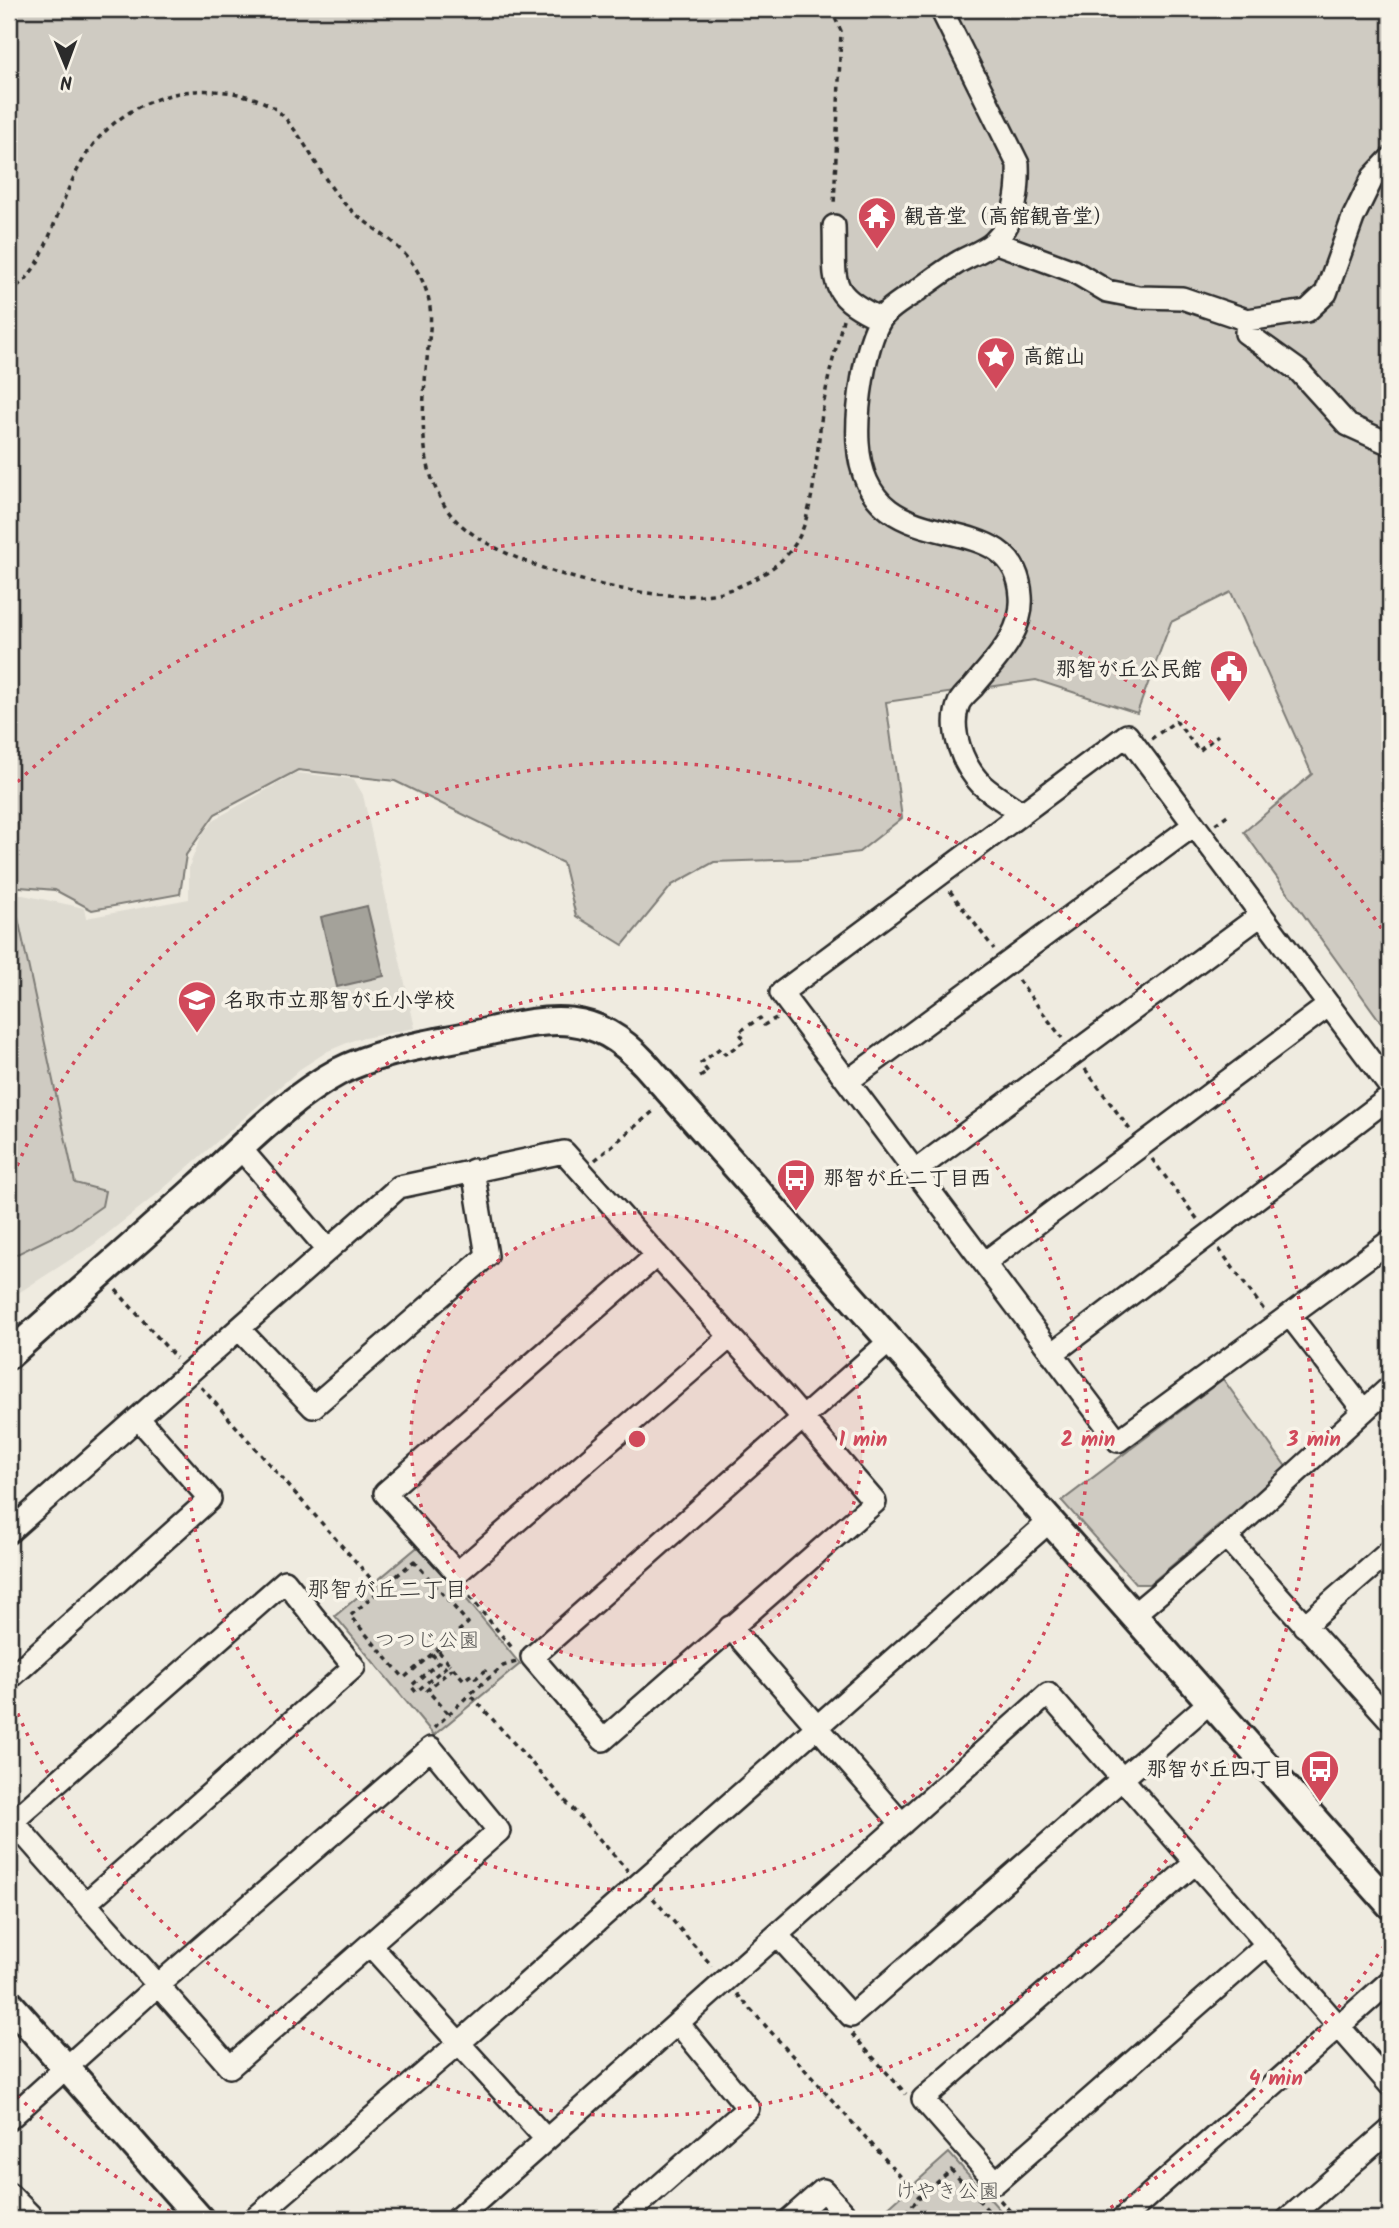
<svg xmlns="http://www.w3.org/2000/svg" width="1399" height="2228" viewBox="0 0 1399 2228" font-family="Kalam,'Klee One',sans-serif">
<rect width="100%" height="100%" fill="#efebe0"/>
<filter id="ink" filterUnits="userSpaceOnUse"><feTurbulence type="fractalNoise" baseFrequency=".0143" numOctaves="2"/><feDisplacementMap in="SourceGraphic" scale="14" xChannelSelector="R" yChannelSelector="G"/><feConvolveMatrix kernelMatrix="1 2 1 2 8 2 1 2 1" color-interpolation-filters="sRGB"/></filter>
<g filter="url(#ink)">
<path fill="#dedbd1" d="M296 773 354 779 363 795 415 1028 354 1040 328 1051 300 1069 156 1195 93 1245 9 1299V892L84 908 86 918 189 899V867L202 834 215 819Z"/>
<path fill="#cfcbc2" stroke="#7d7b76" stroke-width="2" d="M9 9H1390V1035L1244 832 1312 774 1231 592 1171 622 1137 713 1036 680 886 702 902 818 859 852 806 859 714 862 672 885 623 945 576 916 563 863 395 781 298 770 215 814 186 855 180 894 92 910 55 890 9 886Z
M18 918 75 1183 105 1191 102 1206 71 1228 9 1258V921Z
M1223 1379 1287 1468 1150 1584H1136L1062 1501Z
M421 1544 520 1664 434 1735 335 1616Z
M949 2153 1008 2219H875Z"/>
<path fill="#a4a29a" stroke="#74726e" stroke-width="2" d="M367 906 384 976 337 987 321 917Z"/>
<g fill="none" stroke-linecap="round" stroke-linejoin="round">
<g stroke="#2b2b2b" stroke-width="26">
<path id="minor" d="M941 9 1018 164C1019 192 1016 221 994 242 985 251 968 256 957 263 942 272 928 283 914 293 904 299 888 309 881 319 864 346 856 412 858 443 866 572 1015 497 1021 596 1024 633 995 660 973 687 969 691 962 697 959 703 948 729 963 766 982 785 994 796 1009 804 1021 813
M834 226C836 282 825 293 881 319
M994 242 1073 271 1107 291 1138 297 1182 298 1247 320 1307 311 1326 293 1353 218 1373 177 1390 159
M1247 320 1246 333 1299 371 1348 425 1390 444
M848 1081 1194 825
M1390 1087 1127 735 781 993 1118 1441 1390 1241
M241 1149 327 1249
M915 1171 1261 915
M657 1255 385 1493 457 1573 730 1337
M984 1263 1329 1005
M1291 1317 1364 1411
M239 1329 313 1407 487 1256 473 1170
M1052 1354 1390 1097
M9 1532 399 1187 564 1152 789 1402 875 1502 603 1740 532 1657 890 1341
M1226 1537 1390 1720
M1133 1615 1226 1537 1390 1387
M1304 1626 1390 1551
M730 1627 902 1824
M9 1679 210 1499 138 1418
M9 1817C82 1901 157 1983 230 2067L499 1831 431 1748 158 1985 9 2119
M12 1822 285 1581 354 1667 85 1904
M1194 1864 923 2099 996 2182 1267 1944
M778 1936 851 2016 1211 1701
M371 1946 546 2139
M9 2194 34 2219
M254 2219 458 2044 1051 1520
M457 2219 1048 1694 1390 2085
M622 2219 748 2108 678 2023
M790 2219 823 2190 849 2219
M1122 2219 1390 1981
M1288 2219 1390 2130"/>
</g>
<g stroke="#2b2b2b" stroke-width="32">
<path id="tertiary" d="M9 1355C72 1299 136 1243 199 1186 243 1147 286 1100 338 1072 382 1049 438 1043 486 1032 553 1017 594 1009 645 1064L1390 1905
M9 2003 200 2219"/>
</g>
<path stroke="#2b2b2b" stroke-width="3.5" stroke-dasharray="5 5" stroke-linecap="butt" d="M831 9 841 31 834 206
M9 293 26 279 37 264C54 230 64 192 83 160 109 114 163 87 215 91 235 92 265 98 281 114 305 138 316 168 337 195 366 232 410 239 427 293 433 311 430 330 428 349 423 403 415 460 446 508 482 565 658 609 722 592 750 584 782 567 797 541 817 505 816 444 824 402 828 374 837 347 843 319
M1151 739 1176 721 1199 751 1218 735
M1215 824 1229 814
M950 891 994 949
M1018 980 1062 1038
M1085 1069 1131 1131
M700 1077 708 1072 701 1063 720 1048 725 1054 745 1041 739 1032 760 1018 764 1025 776 1018
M1152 1159 1198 1220
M595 1160 656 1109
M1219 1249 1264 1310
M116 1290 176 1358
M201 1387 381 1590
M414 1561 468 1623 404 1678 350 1616Z
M463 1589 514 1650
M432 1654 439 1662 411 1686 416 1692 449 1664 437 1649
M516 1662 503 1666 470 1694 628 1871
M453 1668 464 1680 472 1674 476 1678 485 1671 490 1677
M448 1713 427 1690 453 1668 449 1664
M434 1728 470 1694
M653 1898 712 1966
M737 1994 920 2198 897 2219
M852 2034 906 2094
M921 2197 951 2170 996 2219
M1000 2200 1017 2219"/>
<use href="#minor" stroke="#f7f3e8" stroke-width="21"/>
<use href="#tertiary" stroke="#f7f3e8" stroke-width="26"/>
</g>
</g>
<circle cx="637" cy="1439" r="226" fill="#d1495b" fill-opacity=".12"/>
<g fill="none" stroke="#d1495b" stroke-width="3.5" stroke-dasharray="3.5 7">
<circle cx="637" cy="1439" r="226"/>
<circle cx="637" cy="1439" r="451"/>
<path d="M9 1185A677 677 0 1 1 9 1693"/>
<path d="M1390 1937A903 903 0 0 1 1095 2217M179 2217A903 903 0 0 1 10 2089M10 789A903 903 0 0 1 1390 941"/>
</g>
<defs>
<g id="temple-pin" transform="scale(2.0125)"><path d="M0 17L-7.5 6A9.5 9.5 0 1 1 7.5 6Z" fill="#d1495b" stroke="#f7f3e8"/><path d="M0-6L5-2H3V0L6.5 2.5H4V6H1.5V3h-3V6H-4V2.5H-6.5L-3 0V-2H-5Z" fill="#fff"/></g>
<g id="sight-pin" transform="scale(2.0125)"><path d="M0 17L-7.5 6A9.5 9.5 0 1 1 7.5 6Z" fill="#d1495b" stroke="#f7f3e8"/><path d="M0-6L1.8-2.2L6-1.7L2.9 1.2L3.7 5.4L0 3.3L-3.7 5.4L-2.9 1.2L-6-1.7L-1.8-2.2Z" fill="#fff"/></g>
<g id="civic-pin" transform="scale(2.0125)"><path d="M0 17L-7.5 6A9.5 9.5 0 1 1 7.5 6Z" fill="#d1495b" stroke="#f7f3e8"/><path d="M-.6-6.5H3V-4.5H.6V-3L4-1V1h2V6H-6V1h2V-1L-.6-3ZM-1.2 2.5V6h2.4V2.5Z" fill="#fff"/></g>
<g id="school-pin" transform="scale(2.0125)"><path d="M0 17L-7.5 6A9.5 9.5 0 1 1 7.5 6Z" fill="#d1495b" stroke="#f7f3e8"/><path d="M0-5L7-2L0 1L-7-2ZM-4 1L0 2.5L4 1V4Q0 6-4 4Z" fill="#fff"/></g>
<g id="bus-pin" transform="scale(2.0125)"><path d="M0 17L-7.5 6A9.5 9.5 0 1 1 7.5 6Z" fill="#d1495b" stroke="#f7f3e8"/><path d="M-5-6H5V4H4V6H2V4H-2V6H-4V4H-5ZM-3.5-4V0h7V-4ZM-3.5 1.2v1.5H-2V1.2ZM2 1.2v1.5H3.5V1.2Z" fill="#fff"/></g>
</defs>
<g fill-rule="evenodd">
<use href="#temple-pin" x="877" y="216"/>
<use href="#sight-pin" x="996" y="356"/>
<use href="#civic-pin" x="1229" y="669"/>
<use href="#school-pin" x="197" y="1000"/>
<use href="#bus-pin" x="796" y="1178"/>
<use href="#bus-pin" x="1320" y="1769"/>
</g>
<g text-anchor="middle" stroke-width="7" stroke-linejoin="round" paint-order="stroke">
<g font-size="21" font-weight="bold" fill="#2b2b2b" stroke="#f7f3e8" text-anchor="start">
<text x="904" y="223">観音堂（高舘観音堂）</text>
<text x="1023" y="363">高館山</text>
<text x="1202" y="676" text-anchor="end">那智が丘公民館</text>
<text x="224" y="1007">名取市立那智が丘小学校</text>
<text x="823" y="1185">那智が丘二丁目西</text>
<text x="1293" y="1776" text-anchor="end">那智が丘四丁目</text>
</g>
<g font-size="21" fill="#545351" stroke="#f7f3e8">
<text x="427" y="1647">つつじ公園</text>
<text x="947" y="2198">けやき公園</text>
</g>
<g font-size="23" fill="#2b2b2b" stroke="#f7f3e8">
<text x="387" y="1597">那智が丘二丁目</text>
</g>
</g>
<circle cx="637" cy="1439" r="10" fill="#d1495b" stroke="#f7f3e8" stroke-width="3.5"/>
<g font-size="21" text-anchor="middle" font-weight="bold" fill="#d1495b" stroke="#f7f3e8" stroke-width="7" stroke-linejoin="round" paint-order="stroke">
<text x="863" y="1446">1 min</text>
<text x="1088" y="1446">2 min</text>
<text x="1314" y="1446">3 min</text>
<text x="1276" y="2085">4 min</text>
</g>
<rect width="1399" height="2228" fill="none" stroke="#f7f3e8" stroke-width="35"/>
<rect x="18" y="18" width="1364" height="2193" fill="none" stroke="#2b2b2b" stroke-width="2.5" filter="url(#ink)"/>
<g transform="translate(66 66) rotate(179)" stroke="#f7f3e8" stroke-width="5" paint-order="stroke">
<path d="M0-5L12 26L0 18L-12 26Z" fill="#2b2b2b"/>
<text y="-10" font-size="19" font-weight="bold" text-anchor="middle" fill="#2b2b2b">N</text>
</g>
</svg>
